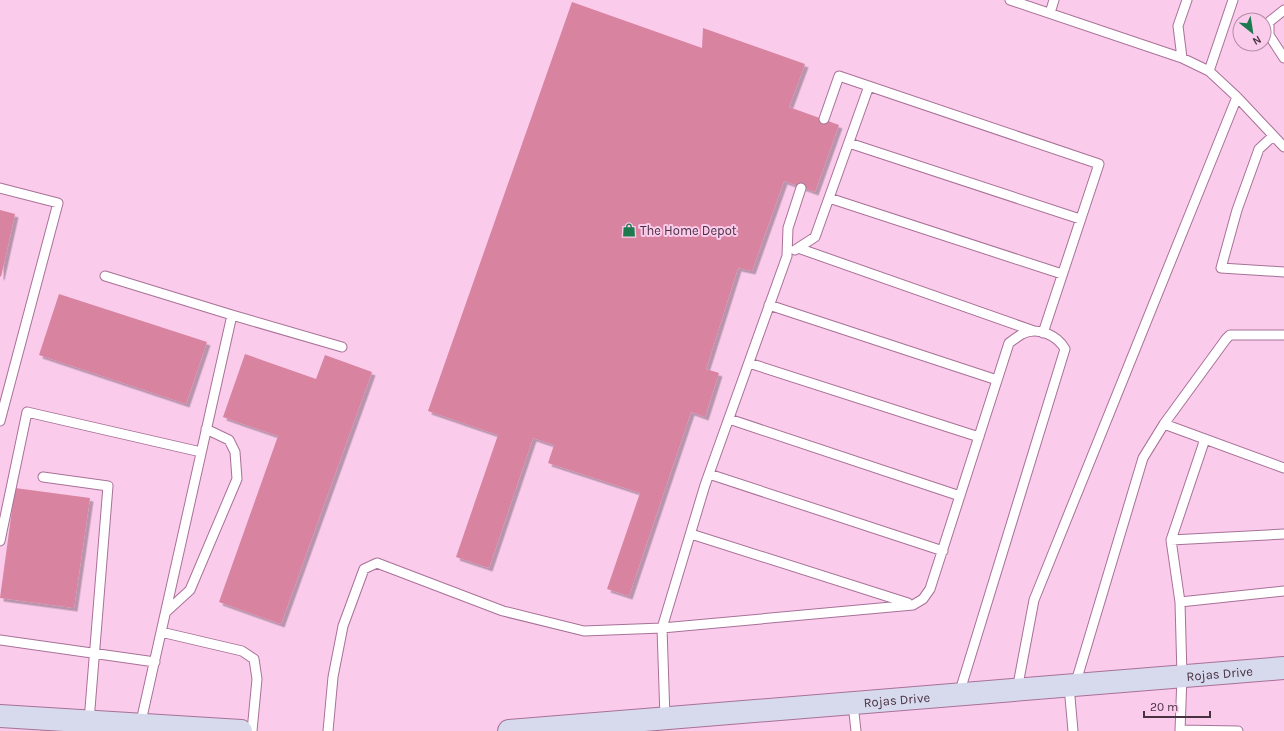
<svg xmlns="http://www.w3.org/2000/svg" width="1284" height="731" viewBox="0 0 1284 731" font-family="Karla,sans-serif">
<defs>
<filter id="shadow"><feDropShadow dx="3.5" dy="3.5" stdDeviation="0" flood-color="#0004"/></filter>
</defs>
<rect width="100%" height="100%" fill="#fbcbec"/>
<path fill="#d8839f" filter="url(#shadow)" d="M572 2 702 48 703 28 805 64 789 107 839 125 815 192 784 181 752 271 738 268 706 369 719 373 705 417 691 412 629 596 607 589 640 493 548 463 554 445 533 438 489 568 456 557 498 435 428 411Z
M0 210 15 214 1 277 0 276Z
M59 294 207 342 186 404 39 355Z
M245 354 316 379 325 355 372 372 281 624 219 602 278 436 223 417Z
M15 488 90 498 74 608 0 598Z"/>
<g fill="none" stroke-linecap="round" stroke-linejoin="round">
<g stroke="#a87197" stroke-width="11">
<path id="lane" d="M1010 0 1182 58
M1187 0 1178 26 1182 58 1209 71 1237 97 1284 147
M1284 10 1269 22V35L1284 58
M1050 13 1054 0
M1209 71 1233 0
M824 119 839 76 1099 164 1043 333
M1273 136 1259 149 1237 210 1221 268 1284 272
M849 143 1080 219
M0 188 58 203 0 421
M829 198 1062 274
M798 248 1034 331
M795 250 815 237 869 86
M105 276 232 315 140 726
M769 305 997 380
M232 315 342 347
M749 363 979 437
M729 419 960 496
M1164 424 1284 468
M709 474 943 551
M43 477 108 486 89 721
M691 534 908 603
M1171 540 1284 534
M0 541 27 412 201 452
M1180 602 1284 591
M166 612 190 590 237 479 235 452 229 440 206 429
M161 632 242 651 254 659 257 679 252 731
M0 640 155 662
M1075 685 1143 458 1164 424 1226 339 1230 335H1284
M1069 686 1073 731
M1017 690 1034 600 1237 97
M853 704 856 731
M665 718 662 628 913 605 923 599 930 589 1009 343C1013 340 1017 337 1022 334 1037 326 1057 335 1065 349L959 694
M1181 730 1238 731
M328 731 333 677 343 626 364 569 377 563 503 611 584 631 662 628 705 485 787 256 788 228 801 188
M1180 731 1182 676 1180 602 1171 540 1205 439"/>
</g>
<g stroke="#a87197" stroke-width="24">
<g id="secondary">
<path d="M0 716 241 731"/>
<path id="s1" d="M509 731 1284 668"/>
</g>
</g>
<use href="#lane" stroke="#fff" stroke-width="9"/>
<use href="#secondary" stroke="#d7d9ed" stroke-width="22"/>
</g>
<defs>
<g id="shop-bare" transform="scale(1.08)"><path d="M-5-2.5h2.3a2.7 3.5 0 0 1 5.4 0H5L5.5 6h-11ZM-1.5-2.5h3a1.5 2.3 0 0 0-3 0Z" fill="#1d7a4f" stroke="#fbcbec" stroke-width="2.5" paint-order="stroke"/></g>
</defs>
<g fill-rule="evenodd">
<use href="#shop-bare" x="629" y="230"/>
</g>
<g text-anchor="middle" stroke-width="4" stroke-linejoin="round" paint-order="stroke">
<g font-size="13" fill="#483141" stroke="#fbcbec" text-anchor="start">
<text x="640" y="235">The Home Depot</text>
</g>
<g font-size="13" fill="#483141" stroke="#fbcbec">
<text dy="5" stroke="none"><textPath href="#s1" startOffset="713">Rojas Drive</textPath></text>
<text dy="5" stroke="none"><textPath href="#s1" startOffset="389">Rojas Drive</textPath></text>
</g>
</g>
<g transform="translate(1252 32) rotate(150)"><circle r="19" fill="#fbcbec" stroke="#b38da8"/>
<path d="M0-3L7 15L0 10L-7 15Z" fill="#1d7a4f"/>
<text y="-6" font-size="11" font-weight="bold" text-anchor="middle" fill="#483141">N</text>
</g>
<path d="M1144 711v6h66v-6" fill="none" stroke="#483141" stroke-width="2"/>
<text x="1150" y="711" font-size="12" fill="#483141" stroke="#fbcbec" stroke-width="3" paint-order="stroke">20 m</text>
</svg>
